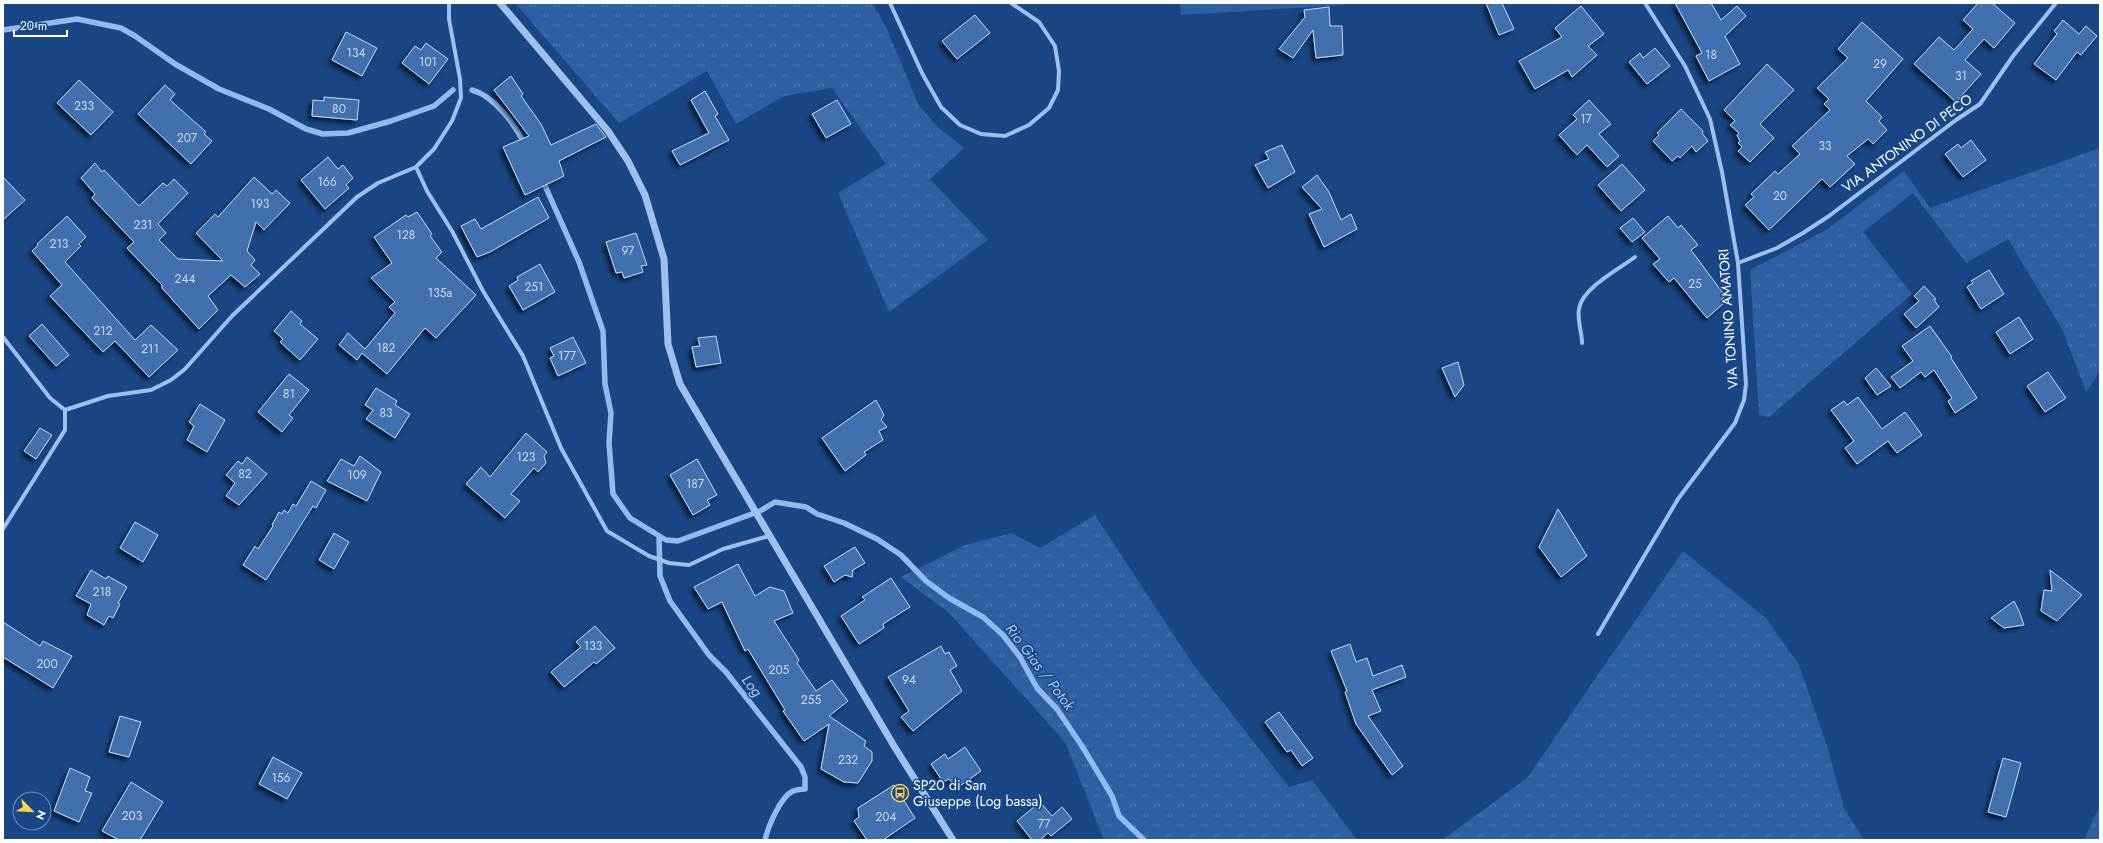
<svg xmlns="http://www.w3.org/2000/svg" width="2103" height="843" viewBox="0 0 2103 843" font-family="Jost,sans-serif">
<defs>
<pattern id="grass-tufts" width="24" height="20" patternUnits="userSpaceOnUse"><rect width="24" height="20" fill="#2c60a3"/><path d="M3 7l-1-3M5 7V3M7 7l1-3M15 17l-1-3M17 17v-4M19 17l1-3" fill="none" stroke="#4c78b1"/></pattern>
<filter id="shadow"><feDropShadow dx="-3.5" dy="3.5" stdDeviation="2" flood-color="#0009"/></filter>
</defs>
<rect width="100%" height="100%" fill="#194684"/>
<path fill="url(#grass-tufts)" d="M515 3H872L886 27 919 106 940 129 964 148 930 179 988 240 889 312 838 193 886 164 832 88 784 96 736 124 707 71 619 123Z
M2100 148V371L2086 392 2063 331 2008 239 1966 263 1913 193 1863 232 1912 294 1769 417 1759 415 1750 270 1826 230 1904 171 1930 208Z
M1095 515 1192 663 1289 787 1312 780 1357 840H1104L1065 742 948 612 901 577 965 545 1012 533 1040 548Z
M1683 551 1766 618 1799 665 1828 749 1844 808 1864 840H1442L1527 778Z
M2100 805V840H2084Z"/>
<path fill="#2c60a3" d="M1180 3H1345V5L1181 15Z"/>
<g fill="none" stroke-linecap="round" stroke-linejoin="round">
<path stroke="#91bbee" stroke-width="5.5" d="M3 30 77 19 121 28 135 36 175 64 219 89 269 109 306 129 323 134 348 133 391 121 434 106 453 90
M472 90C494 96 515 124 525 145
M542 179 579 262 603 331 605 384 611 413 609 443 613 494 630 518 666 540 678 541 760 511 775 502 806 507 817 514 844 523 877 539 901 555 926 581 949 598 983 617 1003 635 1020 657 1037 688 1057 709 1082 746 1112 796 1119 816 1144 840
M659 536 660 576 670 601 709 655 726 672 801 767 805 777V789C801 789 796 790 793 791 780 797 768 827 765 840"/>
</g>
<path fill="#4170ae" stroke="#c3dbf9" filter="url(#shadow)" d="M1486 3H1502L1514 29 1499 35Z
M1675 3H1711L1721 20 1737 6 1746 16 1725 36 1740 64 1709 81 1696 56 1702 53Z
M1978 3H1992L2015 23 1994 48 1984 39 1965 60 1981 74 1956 102 1914 64 1939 37 1954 50 1973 29 1963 20Z
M1581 6 1604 34 1588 46 1597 55 1572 77 1568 70 1535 89 1519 61 1562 37 1555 28Z
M1329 7 1330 26H1342L1343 55 1316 58 1313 30 1293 58 1279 49 1305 17 1304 10Z
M975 15 990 33 957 59 942 41Z
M2063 20 2079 34 2086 26 2097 36 2081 55 2077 52 2056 80 2034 64 2057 34 2054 31Z
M1862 22 1903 59 1866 101 1882 117 1879 121 1887 130 1873 144 1868 139 1847 156 1855 164 1830 187 1822 179 1769 230 1745 205 1754 197 1751 194 1775 171 1778 174 1800 154 1792 146 1830 110 1824 104 1829 99 1817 88 1848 58 1838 49Z
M346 32 377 48 362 76 332 60Z
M426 43 448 59 429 84 402 63 415 46 421 50Z
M1655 48 1670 66 1647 84 1629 62 1640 53 1643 58Z
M1767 64 1794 90 1760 124 1774 138 1750 162 1738 151 1742 147 1738 143 1740 141 1737 135 1739 133 1730 125 1735 121 1724 110Z
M511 76 523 94 521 96 541 124 551 145 596 124 606 137 559 161 564 176 525 195 503 147 529 136 494 90Z
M79 80 113 112 91 135 57 103Z
M165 85 175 94 170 100 206 132 204 134 212 141 191 164 138 114Z
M705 91 718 114 715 116 729 140 680 165 672 151 709 133 691 100Z
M324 97 359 100 357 120 312 116 313 100 324 101Z
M837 100 851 124 826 138 812 114Z
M1589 100 1611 124 1599 134 1619 156 1607 167 1587 145 1577 155 1559 135 1577 119 1573 115Z
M1681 109 1703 131 1702 133 1708 141 1696 152 1692 146 1680 158 1678 156 1672 161 1653 141 1659 135 1657 133Z
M1971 140 1986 160 1963 177 1945 154 1958 144 1961 148Z
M1282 145 1295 172 1268 188 1255 165 1269 159 1265 152Z
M328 157 338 169 343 165 353 178 346 185 349 188 325 209 301 180Z
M95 163 102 172 104 170 139 206 163 183 167 186 174 179 188 193 158 224 166 233 159 240 178 259 223 261 196 233 215 214 218 217 254 177 272 194 276 190 290 203 264 230 256 222 247 251 255 260 251 265 260 274 245 287 231 275 208 296 218 310 199 329 162 288V285L127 248 134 242 92 198 95 194 81 178Z
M1622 164 1645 190 1621 211 1598 185Z
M1317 175 1329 192 1341 220 1351 214 1357 229 1324 247 1309 214 1322 209 1302 187Z
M3 177 25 200 3 220Z
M538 197 549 218 490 252 477 257 461 226 475 219 481 229Z
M417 212 432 234 430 236 442 252 436 258 476 295 436 338 425 328 387 374 362 353 357 360 339 345 348 333 365 349 395 313 389 307 395 302 371 278 392 263 374 237 406 215 408 217Z
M67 216 86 237 79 244 81 246 65 262 135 340 151 325 178 350 149 377 115 341 103 352 50 296 62 285 32 251 38 245 37 244Z
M1668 216 1678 228 1681 225 1698 245 1691 250 1725 296 1721 300 1724 303 1707 318 1674 278 1669 282 1653 264 1660 259 1642 238Z
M1633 218 1645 232 1632 242 1620 228Z
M636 233 647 265 641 266 643 272 624 278 622 272 616 273 606 242Z
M540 264 555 292 523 310 509 286 518 280 517 277Z
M1989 270 2004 294 1981 309 1967 287 1973 283 1971 281Z
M1924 286 1936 299 1934 300 1939 307 1916 328 1904 314 1919 301 1914 296Z
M291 311 302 321 300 324 318 339 300 360 280 342 283 339 274 331Z
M2019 317 2033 339 2010 354 1996 332Z
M42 324 69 355 56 366 29 336Z
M1930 326 1952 357 1951 358 1977 398 1955 413 1948 401 1952 398 1934 370 1925 377 1921 372 1900 388 1891 377 1913 361 1902 346Z
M716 336 721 363 696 367 692 347 700 346 698 338Z
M573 337 586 363 558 376 550 358 554 356 550 348Z
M1458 362 1464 385 1455 397 1442 368Z
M1876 368 1891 386 1877 395 1865 378Z
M2048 372 2066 398 2045 412 2027 386Z
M289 374 309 390 289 415 293 418 282 432 258 412Z
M376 388 397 401 395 405 410 414 395 438 366 419 373 410 365 405Z
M1858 397 1882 429 1905 412 1922 435 1897 453 1888 441 1857 464 1845 448 1854 441 1831 410 1844 401 1847 405Z
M876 400 884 415 881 420 887 427 879 431 883 440 864 452 866 455 845 471 822 438Z
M200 404 225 420 207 452 187 440 194 426 189 422Z
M40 428 52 435 36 459 24 451Z
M526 433 547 452 544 456 546 463 538 472 534 468 511 494 520 501 505 518 466 484 481 467 490 477Z
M360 456 381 472 367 501 327 481 341 459 354 466Z
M247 457 267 474 239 505 226 496 235 483 226 475 238 461 242 464Z
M697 459 717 495 707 500 710 505 693 515 670 475Z
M311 481 326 490 316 508 313 506 266 580 243 565 255 546 258 549 273 526 272 525 279 512 282 514 284 510 288 513 293 504 296 506Z
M1558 509 1587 556 1561 577 1539 547Z
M135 522 158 535 143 562 120 548Z
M334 533 349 542 334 569 319 560Z
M855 547 865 563 853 570 852 577 845 575 834 582 824 566Z
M738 564 755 596 770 587 784 591 793 613 774 621 799 660 797 663 816 691 832 680 848 701 829 716 866 741 864 746 872 752V761L858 783 844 782 821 769 829 724 804 741 783 711 785 710 748 649 745 651 722 602 708 609 694 587Z
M91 570 106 579 108 576 127 587 118 603 120 604 113 618 109 616 104 625 87 615 91 604 76 596Z
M2050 570 2082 595 2057 621 2041 611 2044 590 2052 591Z
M891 578 910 607 883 624 884 628 859 644 841 616 865 600 862 597Z
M2014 601 2019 611 2024 625 2004 628 1991 618Z
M3 622 40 646 43 641 72 656 53 688 3 657Z
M595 626 615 648 596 664 594 662 564 687 551 672 581 647 576 642Z
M1350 644 1356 662 1367 658 1373 676 1402 665 1406 677 1372 690 1381 711 1368 716 1403 766 1392 775 1356 724 1345 692 1347 691 1331 651Z
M941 646 945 654 949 652 957 666 950 670 962 691 913 731 901 717 909 711 888 677Z
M1279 712 1313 758 1302 766 1291 750 1287 752 1265 722Z
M120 716 141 722 129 757 109 752Z
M965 747 981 771 957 788 949 779 943 782 931 764 945 754 948 759Z
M273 757 302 773 287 799 259 784Z
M2003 758 2021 763 2006 817 1988 812Z
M70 768 90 777 85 791 92 793 79 822 54 811Z
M131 782 163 802 140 840H119L102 831Z
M894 785 915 818 883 840H867L854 821 859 817 858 808Z
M1040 802 1052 816 1062 807 1072 819 1051 836 1048 833 1040 840H1032L1017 821Z"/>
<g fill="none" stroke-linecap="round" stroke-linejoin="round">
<path stroke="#9ec0ec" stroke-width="4" d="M890 3 922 73 941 107 960 125 981 134 1005 136 1029 125 1049 108 1058 90 1059 71 1055 46 1039 22 1011 3
M416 167 427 191 452 231 483 291 523 356 561 448 607 531 649 556 669 563 689 565 723 549 769 536
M1738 263 1777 248 1803 233 1829 216 1956 120 1980 104 2013 56 2056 3
M3 337 50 398 65 410
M1582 343C1582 332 1577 321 1579 309 1582 288 1619 269 1635 257
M65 410 108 396 151 390 171 380 185 369 232 316 357 197 378 183 416 167 434 149 452 121 461 98 460 79 449 19V3
M3 529 65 430V410
M1598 634 1678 499 1735 423 1744 400 1746 384 1738 263 1722 172 1710 119 1685 66 1645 3"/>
<path stroke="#9ec0ec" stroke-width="7" d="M500 3 608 131 628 161 645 195 664 259 668 344 680 384 894 746 953 840"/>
</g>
<defs>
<g id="bus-ring" transform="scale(0.9)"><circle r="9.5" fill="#194684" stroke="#ffd159" stroke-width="1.5"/><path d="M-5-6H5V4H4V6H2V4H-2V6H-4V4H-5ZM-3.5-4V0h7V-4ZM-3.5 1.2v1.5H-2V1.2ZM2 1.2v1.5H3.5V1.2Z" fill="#ffd159"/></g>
</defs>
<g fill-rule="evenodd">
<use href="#bus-ring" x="900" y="793"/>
</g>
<g text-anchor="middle" stroke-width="3" stroke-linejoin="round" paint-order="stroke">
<g font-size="12" fill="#d0dbeb">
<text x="356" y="57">134</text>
<text x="1711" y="59">18</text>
<text x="428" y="66">101</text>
<text x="1880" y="68">29</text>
<text x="1961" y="80">31</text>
<text x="84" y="110">233</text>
<text x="339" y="113">80</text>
<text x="1586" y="123">17</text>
<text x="187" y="142">207</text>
<text x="1825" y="150">33</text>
<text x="327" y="186">166</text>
<text x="1780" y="200">20</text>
<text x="260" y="208">193</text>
<text x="143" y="229">231</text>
<text x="406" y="239">128</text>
<text x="59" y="248">213</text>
<text x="628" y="255">97</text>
<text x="185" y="283">244</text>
<text x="1695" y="288">25</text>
<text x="534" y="291">251</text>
<text x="440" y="297">135a</text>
<text x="103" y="335">212</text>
<text x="386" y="352">182</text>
<text x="150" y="353">211</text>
<text x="567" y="360">177</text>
<text x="289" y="398">81</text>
<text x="386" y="417">83</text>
<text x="526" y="461">123</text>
<text x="245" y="478">82</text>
<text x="357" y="479">109</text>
<text x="695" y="488">187</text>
<text x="102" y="596">218</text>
<text x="593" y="650">133</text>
<text x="47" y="668">200</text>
<text x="779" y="674">205</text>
<text x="909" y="684">94</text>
<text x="811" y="704">255</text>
<text x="848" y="764">232</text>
<text x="281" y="782">156</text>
<text x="132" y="820">203</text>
<text x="886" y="821">204</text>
<text x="1044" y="828">77</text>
</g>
<g font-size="14" fill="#fff" stroke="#194684">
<text transform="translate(1907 143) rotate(-36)" y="5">VIA ANTONINO DI PECO</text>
<text transform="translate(1728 319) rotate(-94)" y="5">VIA TONINO AMATORI</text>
</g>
<g font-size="14" fill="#fff" stroke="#194684" text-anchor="start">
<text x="913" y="790">SP20 di San<tspan x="913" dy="16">Giuseppe (Log bassa)</tspan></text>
</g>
<g font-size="15" font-style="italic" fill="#a9caf3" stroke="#194684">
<text transform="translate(1040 667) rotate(53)" y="5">Rio Gias / Potok</text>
<text transform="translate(752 686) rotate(52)" y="5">Log</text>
</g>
</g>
<rect width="2103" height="843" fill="none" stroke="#ffffff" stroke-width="8"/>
<g transform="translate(32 811) rotate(114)"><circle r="19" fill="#194684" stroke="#7590b5"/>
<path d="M0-3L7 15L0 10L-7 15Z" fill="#ffd159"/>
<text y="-6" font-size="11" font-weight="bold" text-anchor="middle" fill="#ffffff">N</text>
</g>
<path d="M14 30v6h53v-6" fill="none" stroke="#ffffff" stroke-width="2"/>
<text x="20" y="30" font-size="12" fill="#ffffff" stroke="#194684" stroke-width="3" paint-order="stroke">20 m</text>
</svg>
